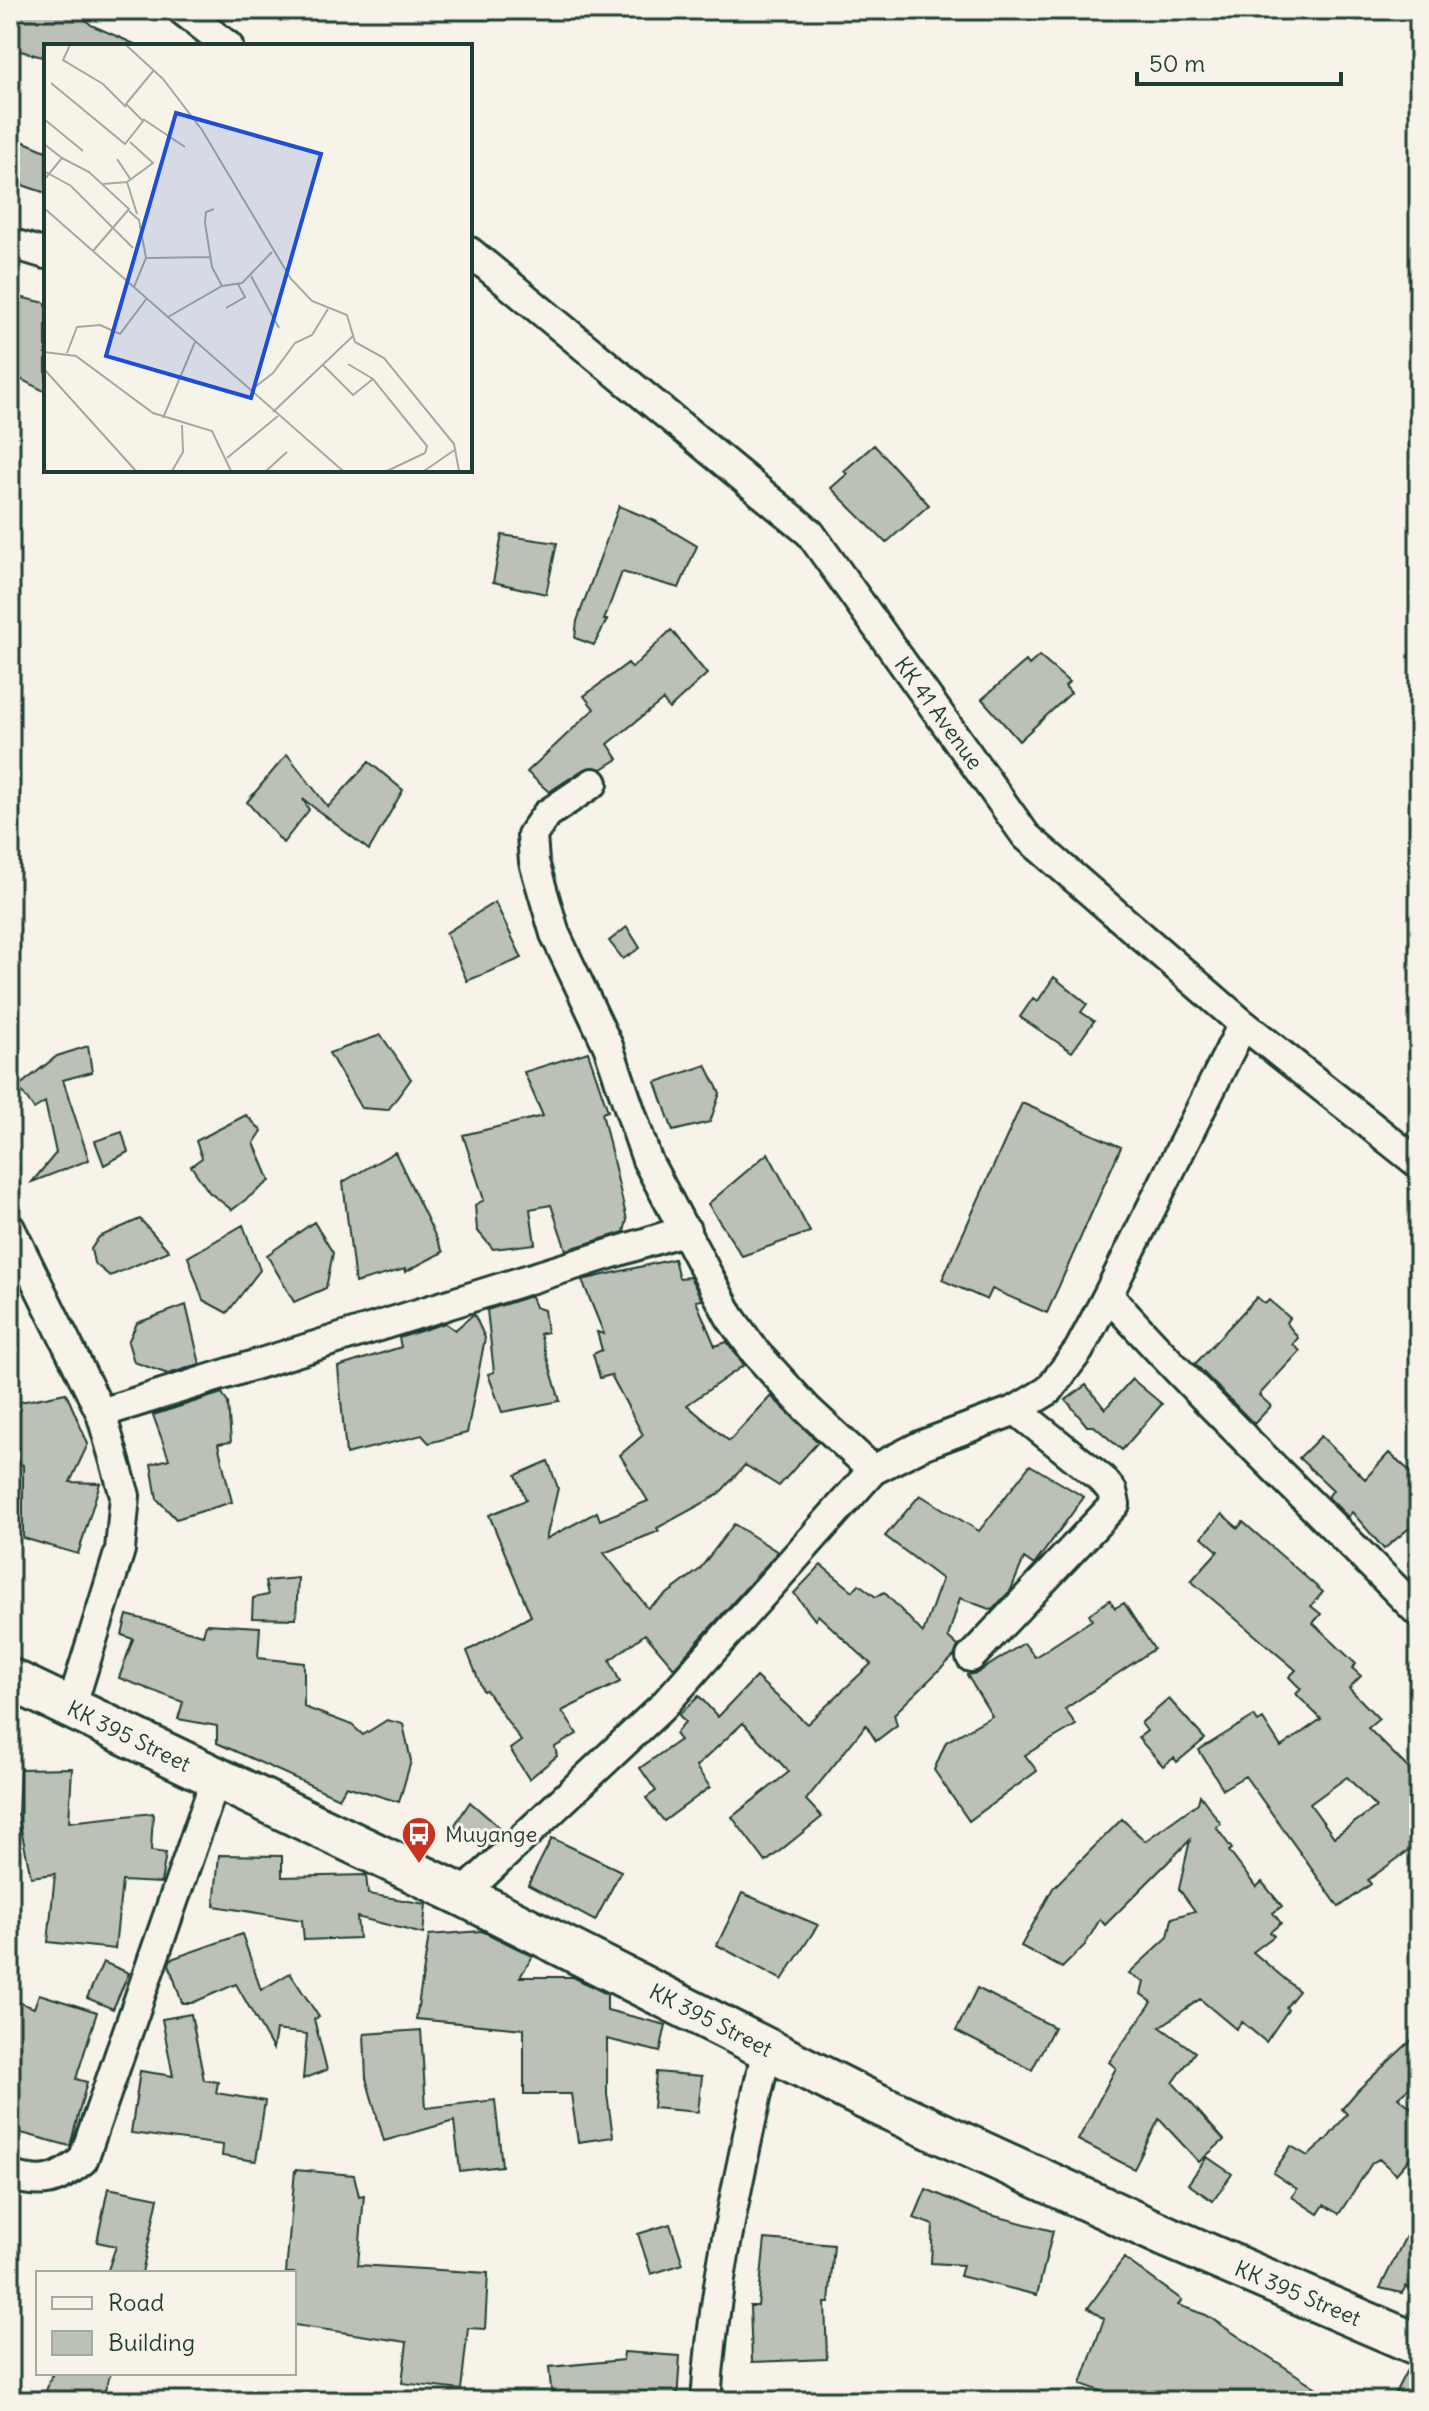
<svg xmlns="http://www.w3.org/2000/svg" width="1429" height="2411" viewBox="0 0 1429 2411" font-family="Delius,sans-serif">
<rect width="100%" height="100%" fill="#f7f3e8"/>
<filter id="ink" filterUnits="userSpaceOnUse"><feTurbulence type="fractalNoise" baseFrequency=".0125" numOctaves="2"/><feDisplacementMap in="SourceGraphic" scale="16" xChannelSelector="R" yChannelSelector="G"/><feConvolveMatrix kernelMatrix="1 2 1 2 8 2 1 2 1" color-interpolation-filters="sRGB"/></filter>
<g filter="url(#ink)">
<path fill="#bbc1b6" stroke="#1f3d34" stroke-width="2" fill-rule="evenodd" d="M12 10H75L91 25 139 46H46L42 57 10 48Z
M10 136 46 151V193L10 181Z
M10 295 46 303V392L10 374Z
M874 445 929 505 886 543 831 488 847 474 844 471Z
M619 506 655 521 697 546 679 588 622 572 604 620H607L594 645 575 638 577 621Z
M502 535 557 543 546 594 493 582Z
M671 630 707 674 669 709 663 700 608 744 618 759 602 769H584L549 792 527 772 594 709 584 696 628 663 632 668Z
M1039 656 1069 682 1065 686 1071 693 1019 741 982 699 1026 661 1029 665Z
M287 754 328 807 369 762 403 790 369 850 303 799 309 810 283 843 247 802Z
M495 902 522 958 467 981 446 933Z
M627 927 640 948 623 959 609 941Z
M1054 977 1087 1004 1081 1012 1094 1021 1072 1052 1020 1017 1033 998 1038 1001Z
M381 1035 411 1079 388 1110 361 1108 329 1053Z
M88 1046 92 1072 63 1080 89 1160 32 1182 56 1153 45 1102 34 1109 22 1092 10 1093 57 1056Z
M588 1052 608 1111 602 1113 627 1220 624 1232 566 1250 551 1205 530 1209 535 1244 493 1249 477 1230 475 1205 484 1200 463 1135 543 1116 524 1072Z
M706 1065 720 1093 710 1122 673 1131 656 1082Z
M1022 1103 1121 1147 1047 1313 992 1289 987 1300 942 1280Z
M246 1115 262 1131 254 1143 270 1181 232 1210 209 1192 191 1166 202 1158 196 1141Z
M122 1132 128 1152 104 1165 95 1141Z
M395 1152 443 1252 405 1272V1269L355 1283 343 1182Z
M768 1153 810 1232 742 1256 708 1204Z
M140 1219 169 1251 110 1276 94 1263 91 1249 99 1237Z
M314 1222 333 1253 326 1288 294 1302 267 1255Z
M243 1225 260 1270 227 1313 203 1300 188 1257Z
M674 1259 679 1278 690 1277 702 1300 696 1301 715 1346 727 1342 744 1365 687 1405 729 1441 771 1396 818 1442 779 1486 745 1465 718 1495 657 1528 659 1531 604 1553 648 1608 699 1570 734 1524 778 1552 674 1668 645 1634 610 1660 620 1682 562 1711 577 1734 555 1747 557 1756 529 1779 510 1749 521 1741 486 1690 483 1691 467 1651 531 1616 489 1515 526 1500 516 1475 548 1461 558 1488 546 1539 597 1512 600 1520 648 1501 620 1455 643 1435 611 1375 600 1378 593 1354 602 1350 597 1332 604 1334 582 1280Z
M531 1296 535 1307 544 1310 547 1332 540 1334 560 1401 502 1412 488 1374 494 1372 487 1310Z
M1257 1297 1265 1304 1269 1300 1290 1318 1286 1322 1298 1338 1293 1344 1300 1351 1259 1395 1271 1406 1254 1424 1195 1364Z
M186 1305 200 1364 168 1374 134 1362 128 1342 137 1323Z
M474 1314 485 1338 467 1433 429 1443 422 1435 346 1454 338 1367 401 1347 399 1338 445 1323 455 1330Z
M1132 1379 1162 1404 1122 1450 1094 1426H1087L1066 1400 1086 1385 1105 1409Z
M66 1393 88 1444 70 1482 100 1483 78 1554 23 1538V1465L17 1463 18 1448 10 1442V1404Z
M222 1393 228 1403 231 1442 218 1444 232 1502 176 1519 157 1499 151 1464 169 1459 153 1415Z
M1321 1436 1365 1479 1389 1453 1419 1479V1520L1384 1549 1352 1512 1348 1517 1328 1497 1333 1490 1299 1458Z
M1030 1465 1084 1497 1034 1565 1024 1558 1011 1590 992 1610 960 1598 948 1637 958 1646 954 1656 894 1714 897 1725 876 1741 866 1725 806 1800 822 1817 766 1862 732 1817 789 1772 743 1723 696 1767 710 1787 664 1821 646 1798 656 1791 640 1768 680 1740 675 1734 685 1722 679 1715 699 1696 718 1717 756 1677 807 1724 871 1664 818 1615 815 1620 794 1593 821 1565 853 1591 859 1584 876 1597 884 1592 923 1633 942 1579 885 1536 920 1495 979 1531Z
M1222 1514 1238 1528 1243 1522 1323 1592 1311 1606 1321 1614 1313 1623 1356 1664 1352 1668 1361 1676 1349 1688 1379 1719 1368 1728 1419 1779V1843L1368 1880 1371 1884 1339 1907 1245 1776 1223 1789 1199 1750 1254 1716 1258 1722 1263 1719 1281 1747 1321 1719 1296 1694 1301 1689 1289 1677 1296 1670 1191 1581 1218 1551 1202 1537ZM1347 1777 1376 1807 1334 1837 1310 1804Z
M298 1578 296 1619 252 1618 253 1598 268 1595 265 1581Z
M1110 1600 1115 1608 1124 1603 1154 1649 1065 1709 1076 1725 1025 1755 1037 1771 969 1821 934 1770 946 1742 992 1716 967 1675 977 1673 1024 1643 1035 1657 1092 1620 1089 1614Z
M127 1615 203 1635 206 1624 260 1627 258 1658 304 1663V1707L352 1725 363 1735 387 1720 403 1724 411 1761 399 1802 346 1786 339 1798 217 1743V1726L178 1719 183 1702 119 1678 133 1639 122 1635Z
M1169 1699 1205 1739 1177 1762 1174 1758 1163 1766 1138 1738 1147 1731 1141 1723Z
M72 1768 69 1822 153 1813 151 1851 166 1853 161 1883 122 1881 115 1949 48 1942 55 1874 31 1877 18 1815 20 1769Z
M1200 1795 1221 1824 1216 1827 1232 1849 1229 1851 1256 1887 1262 1882 1282 1906 1273 1913 1281 1923 1270 1932 1274 1936 1253 1952 1299 1991 1286 2007 1288 2010 1266 2042 1242 2022 1236 2029 1200 1999 1160 2027 1195 2052 1173 2083 1224 2140 1199 2162 1159 2119 1134 2169 1078 2140 1116 2068 1109 2062 1152 2002 1141 1994 1144 1982 1129 1973 1168 1937 1172 1918 1195 1911 1179 1889 1190 1840 1105 1925 1100 1919 1085 1945 1062 1968 1021 1946 1053 1888 1122 1819 1145 1841 1198 1803Z
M470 1802 500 1828 484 1850 454 1826Z
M552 1838 621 1871 595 1921 528 1885Z
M219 1855 282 1856V1877L366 1875 368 1894 426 1904 423 1934 357 1917 359 1938 304 1940 302 1920 214 1906Z
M742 1893 818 1925 782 1980 717 1945Z
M482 1931 533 1956 520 1977H573L607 1994V2010L666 2025 660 2052 607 2039V2094L613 2137 578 2142 571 2094H524V2029L416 2019 429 1935Z
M242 1934 261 1990 290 1973 319 2017 314 2019 327 2070 303 2079 307 2034 276 2030 273 2049 236 1984 192 2003H182L169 1964 171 1959Z
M103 1962 129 1973 113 2009 87 1998Z
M977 1988 1054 2027 1032 2070 956 2031Z
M39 1994 97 2012 76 2079 87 2082 70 2146 10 2130V1999L34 2008Z
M191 2014 204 2080 218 2082 216 2093 265 2101 256 2161 222 2156 223 2145 131 2133 140 2071 173 2076 162 2019Z
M421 2030 426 2108 495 2100 502 2166 460 2171 454 2121 384 2141 366 2078 364 2034Z
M1419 2033V2079L1398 2097 1419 2114V2148L1396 2174 1379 2159 1372 2163 1339 2214 1324 2205 1318 2214 1292 2197 1297 2189 1273 2173 1291 2146 1308 2156 1327 2139 1347 2114 1342 2109 1358 2090Z
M656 2072 702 2076 698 2112 653 2108Z
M1207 2157 1232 2174 1213 2201 1188 2184Z
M295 2170 354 2175 359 2196 364 2195 358 2265 488 2273 485 2329 468 2328 461 2390 402 2383 407 2342 294 2325V2273H286Z
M108 2188 158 2198 142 2273H107L116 2246 97 2242Z
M926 2189 983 2213 1053 2231 1037 2295 960 2276 963 2265 931 2263 933 2225 914 2218Z
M1419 2210V2293L1406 2286 1402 2293 1380 2288Z
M670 2224 683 2264 651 2274 638 2234Z
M765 2239 834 2245 829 2303H825L827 2359 752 2362 750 2306H758Z
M1124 2258 1182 2300 1178 2305 1206 2315 1336 2401H1161L1132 2390 1129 2401 1081 2384 1104 2319 1088 2308Z
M624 2352 680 2356 677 2401H552L549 2367 623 2360Z
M1409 2366 1419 2368V2401L1395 2393Z
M53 2373H111L101 2401H74L46 2391Z"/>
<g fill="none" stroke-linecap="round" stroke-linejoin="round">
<g stroke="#1f3d34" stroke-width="34">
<path id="street" d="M182 10 228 46
M10 243 46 254
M470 252 810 533 1026 836 1243 1024 1419 1164
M593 783 547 814 532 835 534 862 555 934 608 1046 647 1160 730 1317 756 1353 807 1409 873 1470
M10 1228 101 1413 125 1496 120 1550 71 1708
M1108 1295C1207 1406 1316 1507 1419 1613
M101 1413 686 1230
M971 1657 1115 1504 1112 1491 1103 1480 1016 1410
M462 1895 663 1706 873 1470 922 1445 1016 1410 1049 1390 1079 1350 1108 1295 1243 1024
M10 2176C44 2185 56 2182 83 2160L216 1778
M706 2401C714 2277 741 2169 767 2048"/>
</g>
<g stroke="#1f3d34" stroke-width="46">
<path id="secondary" d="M10 1679 462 1895 864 2098 1163 2235 1419 2345"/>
</g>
<use href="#street" stroke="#f7f3e8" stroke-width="28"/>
<use href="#secondary" stroke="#f7f3e8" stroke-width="40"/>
</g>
</g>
<defs>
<g id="bus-pin" transform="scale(1.8)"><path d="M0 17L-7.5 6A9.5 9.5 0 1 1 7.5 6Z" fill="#c8321e" stroke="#f7f3e8"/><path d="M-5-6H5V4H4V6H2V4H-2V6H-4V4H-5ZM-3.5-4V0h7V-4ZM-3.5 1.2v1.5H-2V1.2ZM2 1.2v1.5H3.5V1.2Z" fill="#fff"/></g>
</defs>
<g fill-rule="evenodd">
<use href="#bus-pin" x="419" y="1834"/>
</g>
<g text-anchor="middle" stroke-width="6" stroke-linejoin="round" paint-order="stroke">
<g font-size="22" fill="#1f3d34" stroke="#f7f3e8">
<text transform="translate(939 713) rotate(54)" y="8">KK 41 Avenue</text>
<text transform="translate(129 1736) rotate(26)" y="8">KK 395 Street</text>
<text transform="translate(711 2020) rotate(27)" y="8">KK 395 Street</text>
<text transform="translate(1298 2293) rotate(23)" y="8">KK 395 Street</text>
</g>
<g font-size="22" fill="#1f3d34" stroke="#f7f3e8" text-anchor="start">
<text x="445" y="1842">Muyange</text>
</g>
</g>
<g transform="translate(44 44)">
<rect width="428" height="428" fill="#f7f3e8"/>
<path fill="none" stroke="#a1aaa0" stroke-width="2" d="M26 1 19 16 59 40 82 63M82 1 119 35 158 86 247 235 268 257 303 271 311 298 340 314 410 400 415 427M7 39 81 100 99 77 82 60 110 26M0 75 39 107M99 75 141 103M0 100 18 114 0 136M18 114 45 128 85 165 49 207M73 115 87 136M0 127 27 142 89 204M83 138 93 170M59 140 83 138 109 119 86 98M0 164 299 427M170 165 162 168 161 179 168 223 178 242M85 167 95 176 102 214 90 243M102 214 166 213M207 232 235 284M182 264 201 253 194 240M124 273 178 242 198 239 228 208M0 308 32 312 109 369 168 387 187 427M23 309 33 283 56 281 76 290 103 254M304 320 329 335 383 402 381 409 343 427M279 321 309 351 329 335M0 325 92 427M207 346 229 329 251 299 268 291 284 265M229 368 309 292M119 374 151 298M183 414 234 372M128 427 139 408 138 381M222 427 243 408M380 427 412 405"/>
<path fill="#1d4ed8" fill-opacity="0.15" stroke="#1d4ed8" stroke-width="4" d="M132 69 277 110 207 354 62 312Z"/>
<rect width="428" height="428" fill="none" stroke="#1f3d34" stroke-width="4"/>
</g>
<rect width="1429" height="2411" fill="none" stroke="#f7f3e8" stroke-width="40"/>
<rect x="20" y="20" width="1389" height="2371" fill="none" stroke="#1f3d34" stroke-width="3" filter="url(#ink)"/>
<rect x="36" y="2271" width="260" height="104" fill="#f7f3e8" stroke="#a1aaa0" stroke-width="2"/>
<rect x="52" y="2297" width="40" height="12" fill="#f7f3e8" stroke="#a1aaa0" stroke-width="2"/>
<text x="108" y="2311" font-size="24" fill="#1f3d34">Road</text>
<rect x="52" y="2331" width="40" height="24" fill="#bbc1b6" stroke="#a1aaa0" stroke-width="2"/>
<text x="108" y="2351" font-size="24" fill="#1f3d34">Building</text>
<path d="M1137 72v12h204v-12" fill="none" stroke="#1f3d34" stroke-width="4"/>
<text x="1149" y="72" font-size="24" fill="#1f3d34" stroke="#f7f3e8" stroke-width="6" paint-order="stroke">50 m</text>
</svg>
